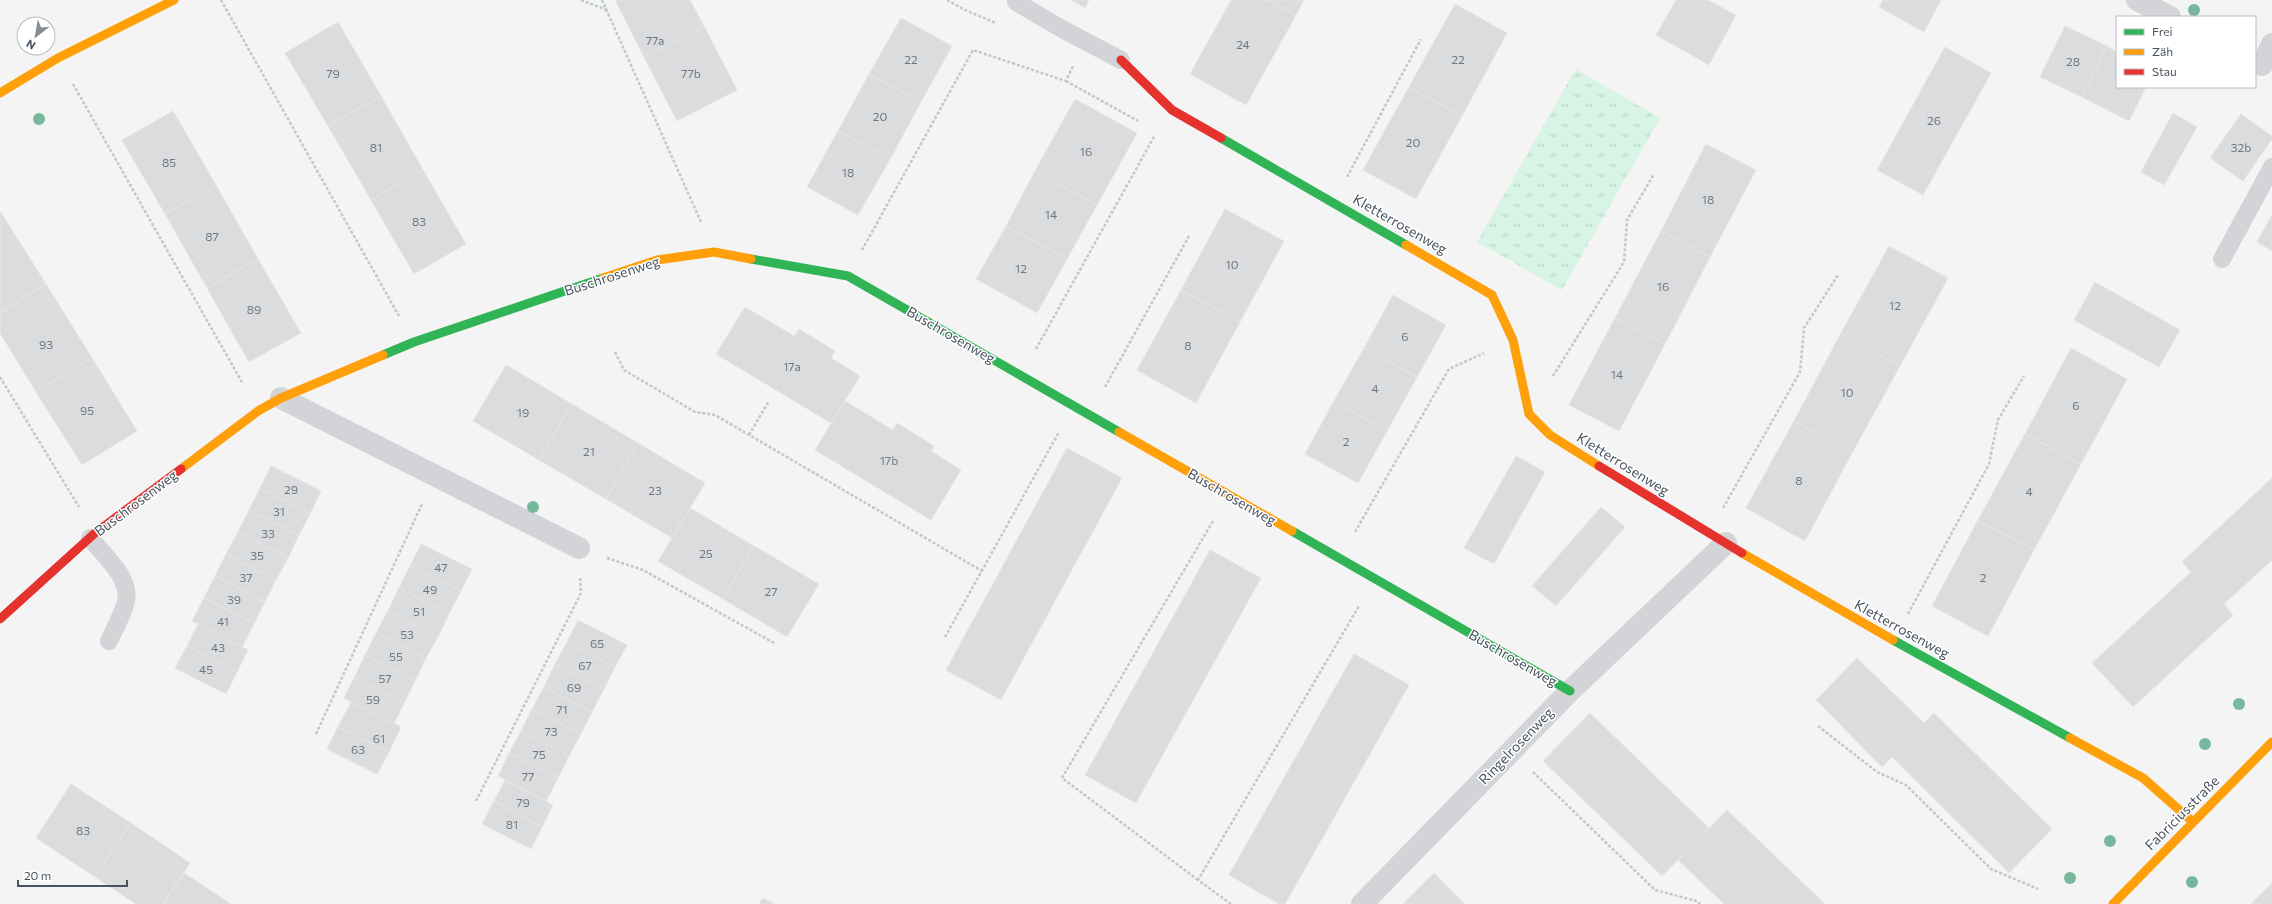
<svg xmlns="http://www.w3.org/2000/svg" width="2272" height="904" viewBox="0 0 2272 904" font-family="Commissioner,sans-serif">
<defs>
<pattern id="park-tufts" width="24" height="20" patternUnits="userSpaceOnUse"><rect width="24" height="20" fill="#d7f4e5"/><path d="M3 7l-1-3M5 7V3M7 7l1-3M15 17l-1-3M17 17v-4M19 17l1-3" fill="none" stroke="#bad3c7"/></pattern>
</defs>
<rect width="100%" height="100%" fill="#f4f4f4"/>
<path fill="url(#park-tufts)" d="M1576 69 1660 118 1562 290 1477 242Z"/>
<path fill="#dbdcde" stroke="#e5e5e6" d="M615 0H690L704 26 644 57Z
M1071 0H1089L1085 8Z
M1231 0H1268L1296 15 1246 105 1190 74Z
M1268 0H1304L1296 15Z
M1676 0H1708L1736 15 1709 65 1656 35Z
M1883 0H1941L1924 32 1879 7Z
M1455 4 1507 33 1462 116 1409 87Z
M901 18 952 46 921 102 869 74Z
M338 22 381 96 328 126 285 53Z
M704 26 737 90 677 121 644 57Z
M2065 26 2107 46 2082 97 2040 77Z
M2107 46 2117 52V87H2146L2129 121 2082 97Z
M1945 47 1991 73 1923 195 1877 170Z
M869 74 921 102 890 159 838 131Z
M1409 87 1462 116 1416 199 1363 170Z
M381 96 423 170 371 200 328 126Z
M1075 99 1137 133 1097 205 1035 171Z
M173 111 216 185 165 214 122 140Z
M2173 113 2197 127 2164 185 2141 172Z
M2241 114 2272 136V139L2243 181 2210 158Z
M838 131 890 159 858 215 807 187Z
M1706 144 1756 170 1710 257 1661 231Z
M423 170 466 244 414 274 371 200Z
M1035 171 1097 205 1067 259 1006 226Z
M216 185 258 259 207 288 165 214Z
M1225 209 1284 241 1240 322 1181 290Z
M0 211 46 284 0 313Z
M2272 215V251L2257 242Z
M1006 226 1067 259 1037 313 976 279Z
M1661 231 1710 257 1665 344 1615 318Z
M1889 246 1948 278 1900 366 1841 333Z
M258 259 301 333 249 362 207 288Z
M2095 282 2180 330 2159 367 2074 320Z
M46 284 92 358 36 392 0 333V313Z
M1181 290 1240 322 1196 403 1137 370Z
M1393 295 1446 325 1417 377 1364 348Z
M745 307 794 336 799 329 835 351 831 358 860 376 831 423 716 354Z
M1615 318 1665 344 1619 431 1569 405Z
M1841 333 1900 366 1852 453 1794 421Z
M1364 348 1417 377 1387 431 1334 401Z
M2071 348 2127 379 2081 464 2025 434Z
M92 358 137 431 82 465 36 392Z
M506 365 572 404 539 460 473 421Z
M845 401 893 430 897 423 934 446 931 451 961 470 931 520 815 450Z
M1334 401 1387 431 1358 483 1305 454Z
M572 404 638 443 606 499 539 460Z
M1794 421 1852 453 1805 541 1746 508Z
M2025 434 2081 464 2034 550 1978 520Z
M638 443 705 483 672 538 606 499Z
M1067 448 1122 478 1001 700 946 670Z
M1516 456 1545 472 1494 564 1464 548Z
M271 466 321 491 310 514 260 488Z
M2272 478V560L2224 604 2233 615 2133 707 2092 663 2191 572 2182 562Z
M260 488 310 514 299 535 249 510Z
M1601 507 1625 527 1556 606 1532 586Z
M690 508 754 546 723 599 658 561Z
M249 510 299 535 288 558 238 532Z
M1978 520 2034 550 1988 636 1932 606Z
M238 532 288 558 276 580 226 554Z
M421 544 472 569 461 591 410 566Z
M754 546 819 584 787 637 723 599Z
M1210 550 1261 578 1136 803 1085 775Z
M226 554 276 580 265 602 215 576Z
M410 566 461 591 449 614 399 588Z
M215 576 265 602 254 624 204 598Z
M399 588 449 614 438 637 388 611Z
M204 598 254 624 242 647 192 621Z
M388 611 438 637 426 658 376 633Z
M578 620 627 645 615 667 567 642Z
M198 624 248 650 237 672 187 646Z
M376 633 426 658 415 681 365 655Z
M567 642 615 667 604 689 555 664Z
M187 646 237 672 226 694 175 668Z
M1354 654 1409 685 1285 904H1279L1229 875Z
M365 655 415 681 404 703 354 678Z
M1857 658 1924 723 1934 713 2052 829 2009 873 1892 757 1882 767 1816 700Z
M555 664 604 689 592 712 544 687Z
M354 678 404 703 394 724 344 698Z
M544 687 592 712 581 734 532 709Z
M351 702 401 727 389 752 338 727Z
M532 709 581 734 569 756 521 731Z
M1590 713 1709 828 1662 876 1543 761Z
M338 727 389 752 377 774 327 749Z
M521 731 569 756 558 778 509 753Z
M509 753 558 778 546 801 498 776Z
M505 780 553 805 542 827 494 801Z
M71 784 131 823 95 877 36 838Z
M494 801 542 827 531 849 482 824Z
M1727 810 1825 904H1724L1678 860Z
M131 823 190 863 163 904H136L95 877Z
M184 873 231 904H163Z
M1434 873 1465 904H1403Z
M2272 883V904H2251Z
M763 898 775 904H759Z"/>
<g fill="none" stroke-linecap="round" stroke-linejoin="round">
<path stroke="#becac7" stroke-width="2.5" stroke-dasharray="3 2" stroke-linecap="butt" d="M221 0 399 316
M581 0 607 10
M602 0 701 222
M947 0 965 10 996 23
M1066 81 1138 121
M73 84 243 384
M1347 177 1421 39
M862 250 973 50 1066 81 1073 66
M1036 349 1155 135
M615 352 624 370 695 412 715 415 982 571
M1553 376 1624 262 1627 220 1654 174
M0 377 79 507
M1105 387 1189 236
M749 435 769 401
M1723 508 1800 372 1804 328 1838 275
M1355 532 1449 369 1484 353
M607 558 643 570 774 643
M1908 614 1989 464 1998 420 2024 376
M945 637 1059 432
M1818 726 1877 772 1906 785 1991 869 2038 889
M316 734 422 504
M1533 772 1655 890 1697 901 1700 904
M476 801 581 593 580 577
M1198 880 1062 778 1213 521
M1231 904 1198 880 1359 606"/>
<path stroke="#d2d4d7" stroke-width="18" d="M1016 2 1064 30 1121 60
M2222 259 2272 167
M90 538C103 554 131 578 126 601 123 614 115 628 109 641"/>
<path stroke="#d2d4d7" stroke-width="22" d="M2137 0 2170 17
M2262 65 2272 44
M281 398 579 548
M1362 904 1570 691 1726 543"/>
<path stroke="#30b455" stroke-width="9" d="M1221 138 1406 245
M751 259 848 276 1119 432
M383 355 414 342 603 278
M1292 531 1570 691
M1893 640 2070 738"/>
<path stroke="#ff9f0a" stroke-width="9" d="M0 93 58 58 174 0
M1406 245 1492 295 1513 340 1529 414 1550 435 1599 466
M603 278 657 260 714 252 751 259
M1119 432 1292 531
M181 469 258 411 281 398 383 355
M1742 553 1893 640
M2070 738 2143 778 2193 822
M2113 904 2272 742"/>
<path stroke="#e5322d" stroke-width="9" d="M1121 60 1172 110 1221 138
M1599 466 1742 553
M0 619 95 533 181 469"/>
</g>
<g fill="#77b89d">
<circle cx="2194" cy="10" r="6"/>
<circle cx="39" cy="119" r="6"/>
<circle cx="533" cy="507" r="6"/>
<circle cx="2239" cy="704" r="6"/>
<circle cx="2205" cy="744" r="6"/>
<circle cx="2110" cy="841" r="6"/>
<circle cx="2070" cy="878" r="6"/>
<circle cx="2192" cy="882" r="6"/>
</g>
<g text-anchor="middle" stroke-width="3" stroke-linejoin="round" paint-order="stroke">
<g font-size="12" fill="#6f7882">
<text x="655" y="45">77a</text>
<text x="1243" y="49">24</text>
<text x="911" y="64">22</text>
<text x="1458" y="64">22</text>
<text x="2073" y="66">28</text>
<text x="333" y="78">79</text>
<text x="691" y="78">77b</text>
<text x="880" y="121">20</text>
<text x="1934" y="125">26</text>
<text x="1413" y="147">20</text>
<text x="376" y="152">81</text>
<text x="2241" y="152">32b</text>
<text x="1086" y="156">16</text>
<text x="169" y="167">85</text>
<text x="848" y="177">18</text>
<text x="1708" y="204">18</text>
<text x="1051" y="219">14</text>
<text x="419" y="226">83</text>
<text x="212" y="241">87</text>
<text x="1232" y="269">10</text>
<text x="1021" y="273">12</text>
<text x="1663" y="291">16</text>
<text x="1895" y="310">12</text>
<text x="254" y="314">89</text>
<text x="1405" y="341">6</text>
<text x="46" y="349">93</text>
<text x="1188" y="350">8</text>
<text x="792" y="371">17a</text>
<text x="1617" y="379">14</text>
<text x="1375" y="393">4</text>
<text x="1847" y="397">10</text>
<text x="2076" y="410">6</text>
<text x="87" y="415">95</text>
<text x="523" y="417">19</text>
<text x="1346" y="446">2</text>
<text x="589" y="456">21</text>
<text x="889" y="465">17b</text>
<text x="1799" y="485">8</text>
<text x="291" y="494">29</text>
<text x="655" y="495">23</text>
<text x="2029" y="496">4</text>
<text x="279" y="516">31</text>
<text x="268" y="538">33</text>
<text x="706" y="558">25</text>
<text x="257" y="560">35</text>
<text x="441" y="572">47</text>
<text x="246" y="582">37</text>
<text x="1983" y="582">2</text>
<text x="430" y="594">49</text>
<text x="771" y="596">27</text>
<text x="234" y="604">39</text>
<text x="419" y="616">51</text>
<text x="223" y="626">41</text>
<text x="407" y="639">53</text>
<text x="597" y="648">65</text>
<text x="218" y="652">43</text>
<text x="396" y="661">55</text>
<text x="585" y="670">67</text>
<text x="206" y="674">45</text>
<text x="385" y="683">57</text>
<text x="574" y="692">69</text>
<text x="373" y="704">59</text>
<text x="562" y="714">71</text>
<text x="551" y="736">73</text>
<text x="379" y="743">61</text>
<text x="358" y="754">63</text>
<text x="539" y="759">75</text>
<text x="528" y="781">77</text>
<text x="523" y="807">79</text>
<text x="512" y="829">81</text>
<text x="83" y="835">83</text>
</g>
<g font-size="14" fill="#495462" stroke="#fff">
<text transform="translate(1400 224) rotate(30)" y="5">Kletterrosenweg</text>
<text transform="translate(612 276) rotate(-18)" y="5">Buschrosenweg</text>
<text transform="translate(951 335) rotate(30)" y="5">Buschrosenweg</text>
<text transform="translate(1623 464) rotate(32)" y="5">Kletterrosenweg</text>
<text transform="translate(1232 497) rotate(30)" y="5">Buschrosenweg</text>
<text transform="translate(136 503) rotate(-37)" y="5">Buschrosenweg</text>
<text transform="translate(1902 629) rotate(29)" y="5">Kletterrosenweg</text>
<text transform="translate(1513 658) rotate(30)" y="5">Buschrosenweg</text>
<text transform="translate(1516 746) rotate(-46)" y="5">Ringelrosenweg</text>
<text transform="translate(2182 813) rotate(-45)" y="5">Fabriciusstraße</text>
</g>
</g>
<rect x="2116" y="16" width="140" height="72" fill="#ffffff" stroke="#b6bbc0"/>
<rect x="2124" y="29" width="20" height="6" fill="#30b455" stroke="#b6bbc0"/>
<text x="2152" y="36" font-size="12" fill="#495462">Frei</text>
<rect x="2124" y="49" width="20" height="6" fill="#ff9f0a" stroke="#b6bbc0"/>
<text x="2152" y="56" font-size="12" fill="#495462">Zäh</text>
<rect x="2124" y="69" width="20" height="6" fill="#e5322d" stroke="#b6bbc0"/>
<text x="2152" y="76" font-size="12" fill="#495462">Stau</text>
<g transform="translate(36 36) rotate(211)"><circle r="19" fill="#ffffff" stroke="#b6bbc0"/>
<path d="M0-3L7 15L0 10L-7 15Z" fill="#858c95"/>
<text y="-6" font-size="11" font-weight="bold" text-anchor="middle" fill="#495462">N</text>
</g>
<path d="M18 880v6h109v-6" fill="none" stroke="#495462" stroke-width="2"/>
<text x="24" y="880" font-size="12" fill="#495462" stroke="#ffffff" stroke-width="3" paint-order="stroke">20 m</text>
</svg>
